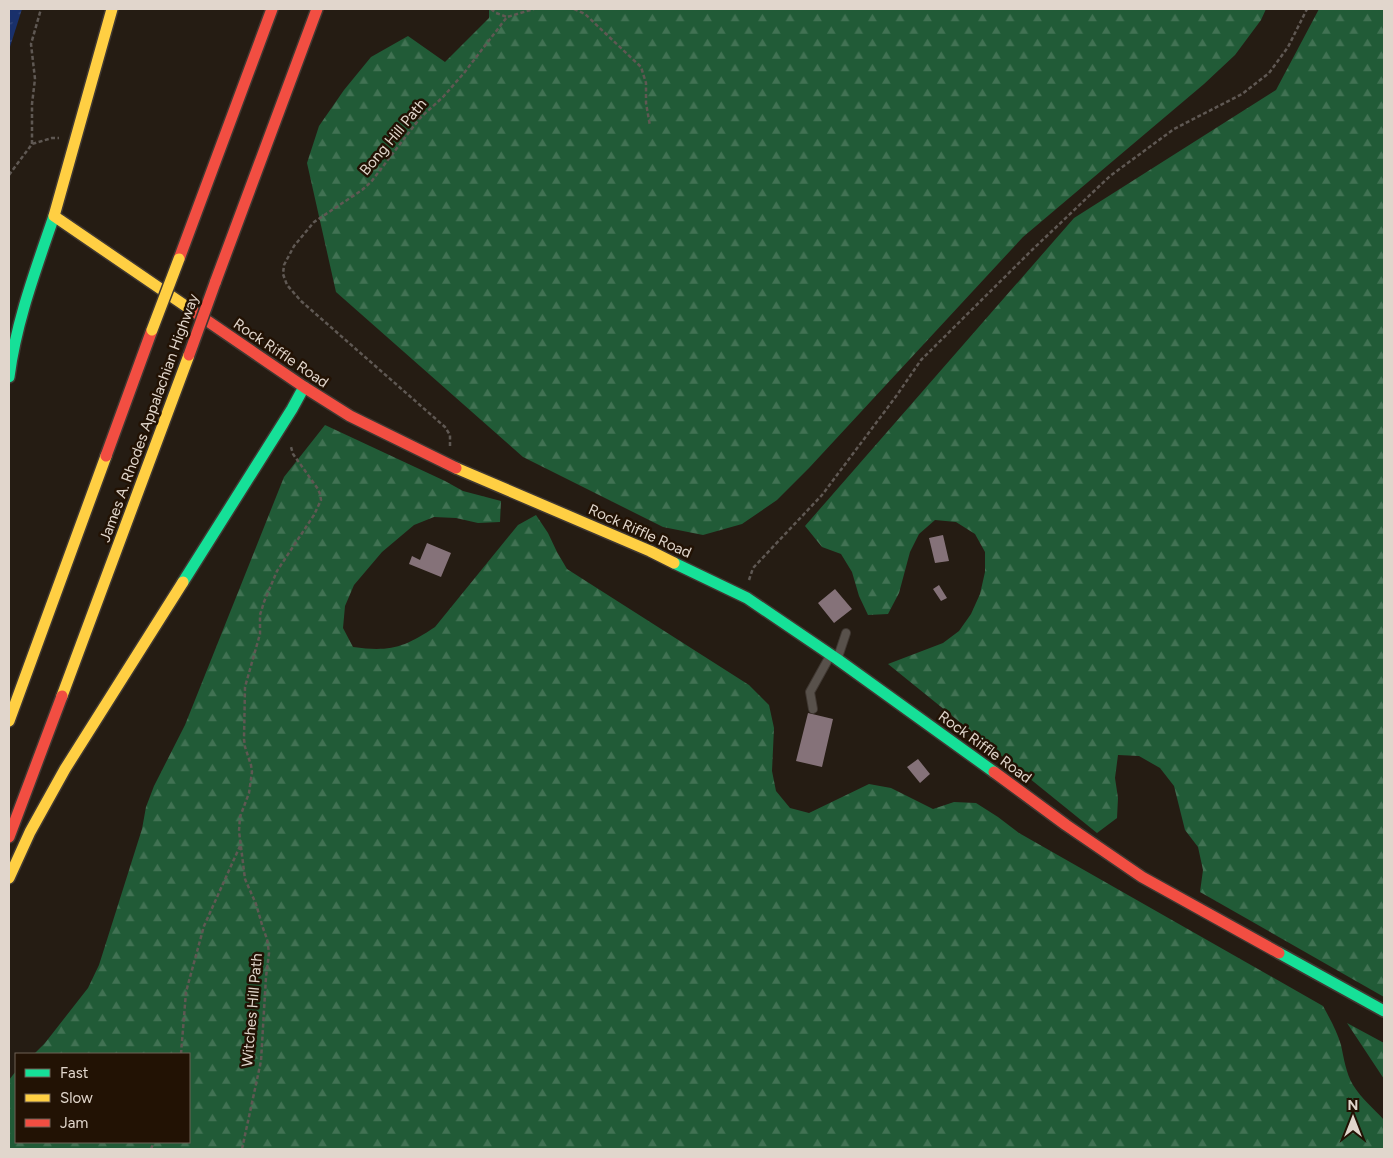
<svg xmlns="http://www.w3.org/2000/svg" width="1393" height="1158" viewBox="0 0 1393 1158" font-family="Figtree,sans-serif">
<defs>
<pattern id="forest-firs" width="22" height="20" patternUnits="userSpaceOnUse" patternTransform="scale(1.25)"><rect width="22" height="20" fill="#215b37"/><path d="M5 1l3.5 6h-7zM16 11l3.5 6h-7z" fill="#417253"/></pattern>
<pattern id="water-ripples" width="26" height="14" patternUnits="userSpaceOnUse" patternTransform="scale(1.25)"><rect width="26" height="14" fill="#19306b"/><path d="M2 4q2-2 4 0t4 0M15 11q2-2 4 0t4 0" fill="none" stroke="#3a4d7f"/></pattern>
</defs>
<rect width="100%" height="100%" fill="#251c13"/>
<path fill="url(#forest-firs)" d="M489 9H1266L1261 20 1235 55 1204 84 1023 237 809 468 777 500 742 524 703 535 663 527 523 457 336 292 307 163 319 126 344 90 371 57 408 36 445 62 489 18Z
M1319 9H1384V997L1200 892 1203 870 1198 847 1185 830 1174 786 1160 768 1139 756 1118 755 1115 778 1118 798 1117 818 1097 833 888 664 943 643 959 631 971 614 980 594 985 572V552L975 534 956 522 935 520 919 534 910 552 899 593 888 614 868 615 859 596 852 572 841 554 822 547 805 526 1074 218 1276 90Z
M325 425 445 481 463 491 501 501 500 522 478 523 456 518 434 517 414 525 382 552 354 585 345 606 343 628 353 647C389 652 404 648 435 627L518 525 536 515 548 533 557 552 567 569 749 685 769 705 774 728 772 771 776 791 790 808 809 813 869 784 891 788 933 809 954 802 976 803 998 817 1019 833 1323 1006C1330 1019 1337 1031 1341 1045 1344 1059 1346 1073 1353 1085 1361 1098 1374 1109 1384 1120V1149H9V1080L16 1071V1142H189V1054H34L45 1043 88 988 99 965 142 829 146 807 154 786 185 725 284 477Z
M1347 1023 1384 1043V1079Z"/>
<path fill="url(#water-ripples)" d="M9 9H22L9 50Z"/>
<path fill="#857279" d="M943 535 949 561 935 563 929 538Z
M427 543 451 553 441 577 409 564 412 556 420 560Z
M939 585 947 598 941 601 933 589Z
M835 589 852 609 834 623 818 603Z
M808 713 833 719 822 767 796 761Z
M918 759 930 774 920 783 907 767Z"/>
<g fill="none" stroke-linecap="round" stroke-linejoin="round">
<g stroke="#403832" stroke-width="10">
<path id="lane" d="M838 657 846 633
M813 709 810 692 830 656"/>
</g>
<g stroke="#403832" stroke-width="14">
<path id="fast" d="M9 377C16 322 36 269 54 216
M674 563 747 598 837 659 994 772
M183 582 292 409 304 387
M1279 953 1384 1011"/>
</g>
<g stroke="#403832" stroke-width="14">
<path id="slow" d="M112 9 54 216 190 309
M456 468 650 551 674 563
M62 696 189 355
M9 721 106 456
M9 878 30 832 65 769 183 582"/>
</g>
<g stroke="#403832" stroke-width="14">
<path id="jam" d="M179 259 272 9
M215 283 317 9
M190 309 304 387 350 416 456 468
M106 456 152 330
M994 772 1066 825 1142 877 1279 953
M9 837 62 696"/>
</g>
<path stroke="#5f5853" stroke-width="2.5" stroke-dasharray="4 2.5" stroke-linecap="butt" d="M491 9 496 13 507 17
M574 9 585 14 641 67 646 83V103L650 126
M32 144V104L35 79 31 44 41 9
M9 175 32 144 52 138H59
M450 446V435L445 427 301 301 287 285 283 274 284 265 294 246 314 222 362 190 371 182 420 118 443 97 464 73 507 17 534 9
M749 580 753 568 822 495 897 395 921 360 1032 250 1110 176 1174 129 1242 94 1269 73 1288 47 1307 9
M181 1054 186 992 204 926 240 846
M151 1149 154 1142
M242 1149 261 1061 266 977 269 953 267 939 263 928 256 904 245 879 239 831 240 817 249 793 252 772 251 765 245 747 244 739 245 687 260 634V615L264 602 277 571 314 515 321 500 320 494 318 489 293 454 291 447"/>
<use href="#lane" stroke="#58514b" stroke-width="8"/>
<use href="#fast" stroke="#16e098" stroke-width="11"/>
<use href="#slow" stroke="#ffcf43" stroke-width="11"/>
<use href="#jam" stroke="#f24e42" stroke-width="11"/>
<g stroke="#403832" stroke-width="14" stroke-linecap="butt">
<path id="slow-bridge" d="M152 330 179 259"/>
</g>
<g stroke="#403832" stroke-width="14" stroke-linecap="butt">
<path id="jam-bridge" d="M189 355 215 283"/>
</g>
<use href="#slow-bridge" stroke="#ffcf43" stroke-width="11"/>
<use href="#jam-bridge" stroke="#f24e42" stroke-width="11"/>
</g>
<g text-anchor="middle" stroke-width="5" stroke-linejoin="round" paint-order="stroke">
<g font-size="15" fill="#e1d6cc" stroke="#221204">
<text transform="translate(393 137) rotate(-50)" y="5">Bong Hill Path</text>
<text transform="translate(281 353) rotate(34)" y="5">Rock Riffle Road</text>
<text transform="translate(149 418) rotate(-70)" y="5">James A. Rhodes Appalachian Highway</text>
<text transform="translate(640 531) rotate(24)" y="5">Rock Riffle Road</text>
<text transform="translate(985 747) rotate(36)" y="5">Rock Riffle Road</text>
<text transform="translate(252 1010) rotate(-85)" y="5">Witches Hill Path</text>
</g>
</g>
<rect width="1393" height="1158" fill="none" stroke="#e1d6cc" stroke-width="20"/>
<rect x="15" y="1053" width="175" height="90" fill="#221204" stroke="#6e6054"/>
<rect x="25" y="1069" width="25" height="8" fill="#16e098" stroke="#6e6054"/>
<text x="60" y="1078" font-size="15" fill="#e1d6cc">Fast</text>
<rect x="25" y="1094" width="25" height="8" fill="#ffcf43" stroke="#6e6054"/>
<text x="60" y="1103" font-size="15" fill="#e1d6cc">Slow</text>
<rect x="25" y="1119" width="25" height="8" fill="#f24e42" stroke="#6e6054"/>
<text x="60" y="1128" font-size="15" fill="#e1d6cc">Jam</text>
<g transform="translate(1353 1118)" stroke="#221204" stroke-width="4" paint-order="stroke">
<path d="M0-4L9 19L0 12L-9 19Z" fill="#e1d6cc"/>
<text y="-8" font-size="14" font-weight="bold" text-anchor="middle" fill="#e1d6cc">N</text>
</g>
</svg>
